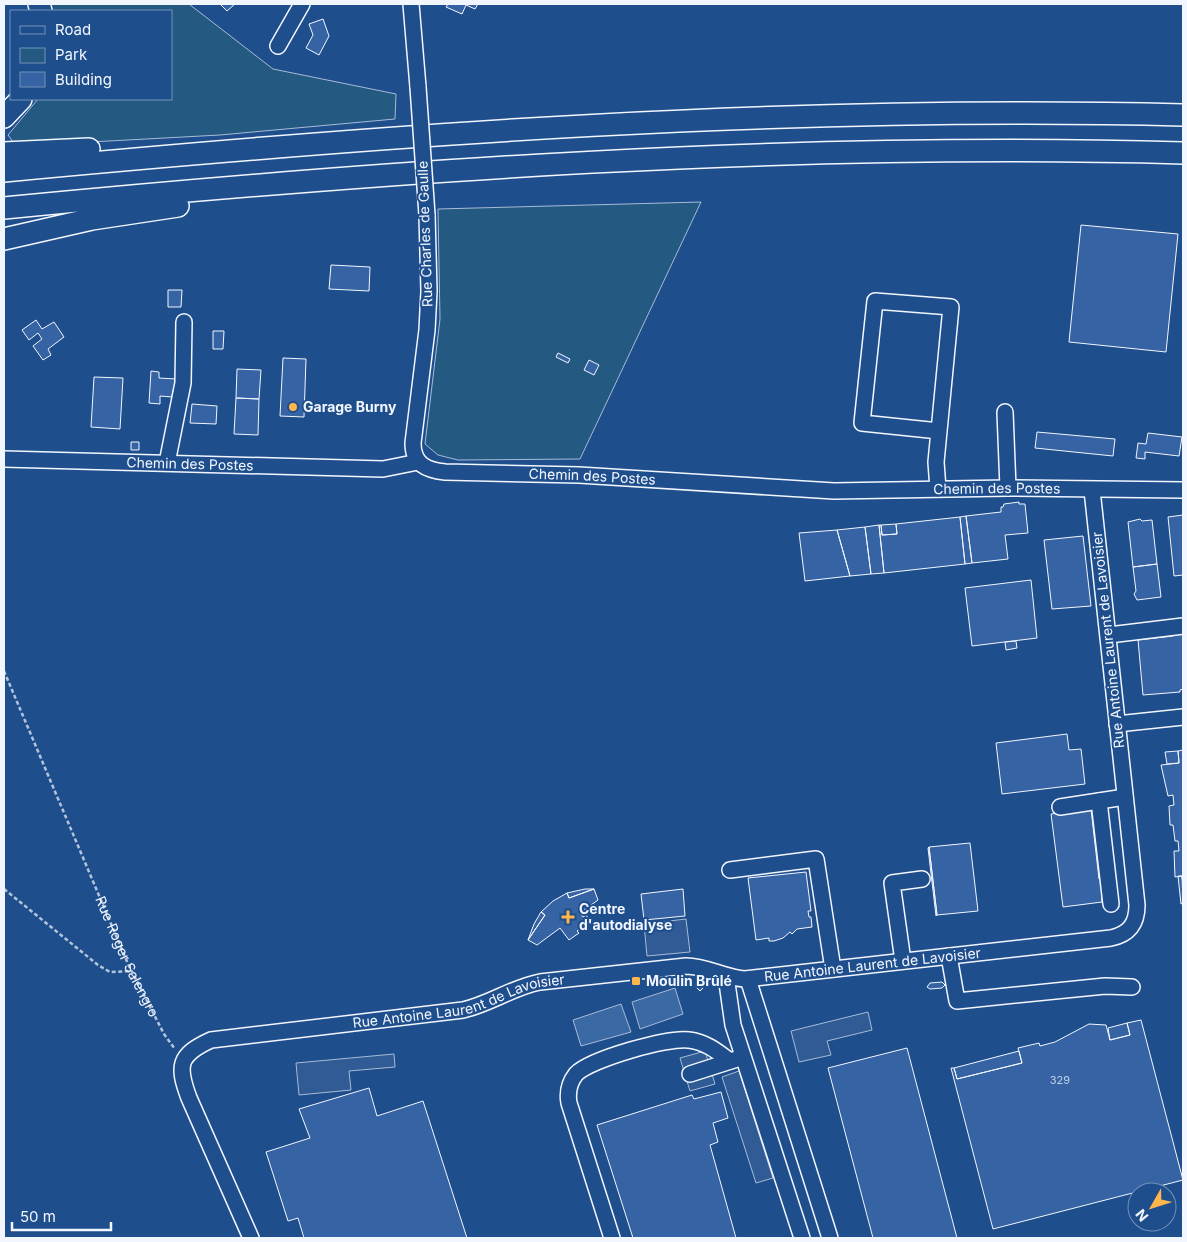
<svg xmlns="http://www.w3.org/2000/svg" width="1187" height="1242" viewBox="0 0 1187 1242" font-family="Inter,sans-serif">
<rect width="100%" height="100%" fill="#1f4e8c"/>
<path fill="#245a82" stroke="#a8bbd7" d="M49 4H189L273 69 396 94 395 119 220 135 16 146 8 135 38 99H171V11H51Z
M701 202 580 459 458 460 438 455 425 444 440 319 438 209Z"/>
<path fill="#305b95" stroke="#a8bbd7" d="M686 919 690 952 647 956 644 924Z
M868 1012 872 1030 827 1041 831 1055 799 1062 791 1031Z
M705 1051 715 1084 690 1091 680 1058Z
M394 1054 395 1067 349 1071 351 1090 299 1095 296 1063Z
M739 1071 773 1178 756 1183 722 1077Z"/>
<path fill="#3b69a3" stroke="#a8bbd7" d="M675 988 683 1014 640 1029 632 1002Z
M621 1004 631 1032 581 1046 573 1020Z"/>
<path fill="#3563a3" stroke="#f2f6ff" d="M220 4H235L227 11Z
M448 4H478L475 9 466 5 462 14 446 7Z
M323 19 329 36 319 55 306 48 313 35 309 24Z
M1081 225 1178 234 1166 352 1069 342Z
M331 265 370 267 369 291 329 289Z
M168 290H182L181 307H168Z
M36 320 42 329 54 322 64 337 48 349 51 355 43 360 33 346 42 339 38 333 29 340 22 330Z
M213 331H224L223 349H213Z
M558 353 570 359 568 363 556 357Z
M283 358 306 359 304 417 280 416Z
M589 360 599 365 594 375 584 370Z
M237 369 261 370 259 399 236 398Z
M151 371 159 372V378L176 379V390H173L172 397 160 396V404L149 403Z
M94 377 123 378 120 429 91 427Z
M236 398 259 399 258 435 234 434Z
M192 404 217 406 216 424 190 423Z
M1037 432 1115 439 1113 456 1035 448Z
M1148 433 1182 437 1179 456 1145 452V459L1136 458 1138 443 1146 444Z
M131 442H139V450H131Z
M1019 502V504H1025L1028 533 1005 535 1008 559 972 563 966 516 1001 512V507H1003L1004 504Z
M1183 515V575L1174 576 1168 517Z
M966 516 972 563 965 564 960 517Z
M960 517 965 564 884 573 879 525H881L882 535 897 534 896 524Z
M1140 519 1142 521 1152 520 1157 564 1133 567 1128 522Z
M896 524 897 534 882 535 881 525Z
M879 525 884 573 871 574 865 527Z
M865 527 871 574 850 576 837 530Z
M837 530 850 576 805 581 799 533Z
M1083 536 1091 606 1052 609 1044 540Z
M1157 564 1161 597 1137 600 1134 594 1136 591 1133 567Z
M1031 580 1037 638 972 646 965 588Z
M1183 633V689L1180 690V692L1143 695 1138 640 1173 636V634Z
M1016 641 1017 648 1006 650 1005 642Z
M1067 734 1069 750 1081 749 1085 784 1002 794 996 743Z
M1183 750V886L1182 876 1175 877 1174 851H1179L1178 841H1175L1173 825H1170L1169 806 1174 805 1173 795 1168 796 1161 765 1179 763 1178 751Z
M1178 751 1179 763 1167 764 1165 752Z
M1091 809 1099 879H1101L1102 902 1063 907 1051 814Z
M970 843 978 911 937 915 929 847Z
M929 847 937 915 936 916 928 848Z
M806 872 811 911H808L809 917H811L812 927 797 929 792 934 790 932 783 938 774 941H769V938L756 940 748 878Z
M1178 876H1182L1183 903 1181 904Z
M585 889H594L569 898 567 893Z
M594 889 598 900 580 913 583 917 586 915 588 918 587 927 584 929 582 927 577 931 579 933 569 940 560 928 537 945 528 940 545 915 541 912 553 901 567 893 569 898Z
M683 889 685 916 644 920 641 894Z
M541 912 545 915 528 940 534 924Z
M942 982 945 985 942 988 930 989 927 987 930 983Z
M697 983 703 988 700 991 695 986Z
M1141 1020 1183 1180 993 1229 951 1068H954L957 1079 1022 1063 1018 1048 1039 1043 1040 1046 1055 1042 1089 1024 1106 1025 1110 1040 1130 1035 1127 1023Z
M1127 1023 1130 1035 1110 1040 1108 1028Z
M907 1048 957 1238H873L828 1068Z
M1019 1051 1022 1063 957 1079 954 1068Z
M369 1088 377 1116 423 1101 467 1238H304L298 1218 288 1221 266 1152 310 1138 299 1109Z
M721 1092 728 1118 713 1123 718 1142 710 1145 736 1238H633L597 1125 692 1095 694 1099Z"/>
<g fill="none" stroke-linecap="round" stroke-linejoin="round">
<g stroke="#f2f6ff" stroke-width="18">
<g id="minor">
<path d="M411 4 418 87"/>
<path d="M278 46 302 4"/>
<path id="s2" d="M427 215 429 291 427 330 413 443C413 464 426 470 445 472L579 475 834 491 1008 488 1183 490"/>
<path d="M1005 412 1008 488"/>
<path id="s3" d="M4 459 383 469 418 462"/>
<path d="M167 463 183 383 184 322"/>
<path d="M938 489 936 462 951 307 875 301 862 423 939 431"/>
<path d="M1109 635 1183 626"/>
<path d="M1117 724 1183 717"/>
<path d="M1099 801 1111 904"/>
<path d="M1060 807 1125 797"/>
<path d="M730 870 816 859 833 969"/>
<path d="M949 956 957 1001 1105 986 1132 987"/>
<path d="M903 961 892 883 922 879"/>
<path d="M726 976 733 1025 802 1238"/>
<path d="M748 979 830 1238"/>
<path d="M690 1074 737 1059"/>
<path id="s4" d="M251 1238 189 1098C177 1066 178 1055 211 1040L463 1010C490 1004 513 987 540 982L686 966C707 966 725 978 745 979L1111 938C1130 934 1137 923 1137 905L1092 490"/>
<path d="M612 1238 569 1103C567 1092 569 1083 576 1074 591 1059 668 1037 689 1040 706 1042 718 1052 730 1061"/>
</g>
</g>
<g stroke="#f2f6ff" stroke-width="24">
<path id="highway" d="M39 4 41 11
M4 117 21 99
M4 153 89 149
M4 171C396 134 789 105 1183 115
M4 208C395 170 790 142 1183 153
M4 239 92 219 178 206"/>
</g>
<g stroke="#b3c4dc" stroke-width="2.5" stroke-dasharray="4 2.5" stroke-linecap="butt">
<path id="s1" d="M4 671 128 964 164 1034 175 1049"/>
<path d="M4 889 98 965 110 972 132 971"/>
</g>
<use href="#minor" stroke="#1f4e8c" stroke-width="15"/>
<use href="#highway" stroke="#1f4e8c" stroke-width="21"/>
<g stroke="#f2f6ff" stroke-width="18" stroke-linecap="butt">
<path id="minor-bridge" d="M418 87 427 215"/>
</g>
<use href="#minor-bridge" stroke="#1f4e8c" stroke-width="15"/>
</g>
<g fill="#ffb74d" stroke="#1f4e8c" stroke-width="2">
<circle cx="293" cy="407" r="5"/>
<path d="M565.5 909.5h5v5h5v5h-5v5h-5v-5h-5v-5h5z"/>
<rect x="631" y="976" width="10" height="10" rx="2.5"/>
</g>
<g text-anchor="middle" stroke-width="4" stroke-linejoin="round" paint-order="stroke">
<g font-size="11" fill="#c3d1e8">
<text x="1060" y="1084">329</text>
</g>
<g font-size="14" fill="#f2f6ff" stroke="#1f4e8c">
<text transform="translate(425 234) rotate(-92)" y="5">Rue Charles de Gaulle</text>
<text dy="5" stroke="none"><textPath href="#s3" startOffset="186">Chemin des Postes</textPath></text>
<text dy="5" stroke="none"><textPath href="#s2" startOffset="425">Chemin des Postes</textPath></text>
<text dy="5" stroke="none"><textPath href="#s2" startOffset="830">Chemin des Postes</textPath></text>
<text transform="translate(1108 640) rotate(-96)" y="5">Rue Antoine Laurent de Lavoisier</text>
<text dy="5" stroke="none"><textPath href="#s1" startOffset="311">Rue Roger Salengro</textPath></text>
<text dy="5" stroke="none"><textPath href="#s4" startOffset="898">Rue Antoine Laurent de Lavoisier</textPath></text>
<text dy="5" stroke="none"><textPath href="#s4" startOffset="478">Rue Antoine Laurent de Lavoisier</textPath></text>
</g>
<g font-size="14" font-weight="bold" fill="#f2f6ff" stroke="#1f4e8c" text-anchor="start">
<text x="303" y="412">Garage Burny</text>
<text x="579" y="914">Centre<tspan x="579" dy="16">d'autodialyse</tspan></text>
<text x="646" y="986">Moulin Brûlé</text>
</g>
</g>
<rect width="1187" height="1242" fill="none" stroke="#f2f6ff" stroke-width="10"/>
<rect x="10" y="10" width="162" height="90" fill="#1f4e8c" stroke="#7391ba"/>
<rect x="20" y="26" width="25" height="8" fill="#1f4e8c" stroke="#7391ba"/>
<text x="55" y="35" font-size="15" fill="#f2f6ff">Road</text>
<rect x="20" y="48" width="25" height="15" fill="#245a82" stroke="#7391ba"/>
<text x="55" y="60" font-size="15" fill="#f2f6ff">Park</text>
<rect x="20" y="72" width="25" height="15" fill="#3563a3" stroke="#7391ba"/>
<text x="55" y="85" font-size="15" fill="#f2f6ff">Building</text>
<g transform="translate(1152 1207) rotate(231)"><circle r="24" fill="#1f4e8c" stroke="#7391ba"/>
<path d="M0-4L9 19L0 12L-9 19Z" fill="#ffb74d"/>
<text y="-8" font-size="14" font-weight="bold" text-anchor="middle" fill="#f2f6ff">N</text>
</g>
<path d="M12 1222v8h99v-8" fill="none" stroke="#f2f6ff" stroke-width="2.5"/>
<text x="20" y="1222" font-size="15" fill="#f2f6ff" stroke="#1f4e8c" stroke-width="4" paint-order="stroke">50 m</text>
</svg>
